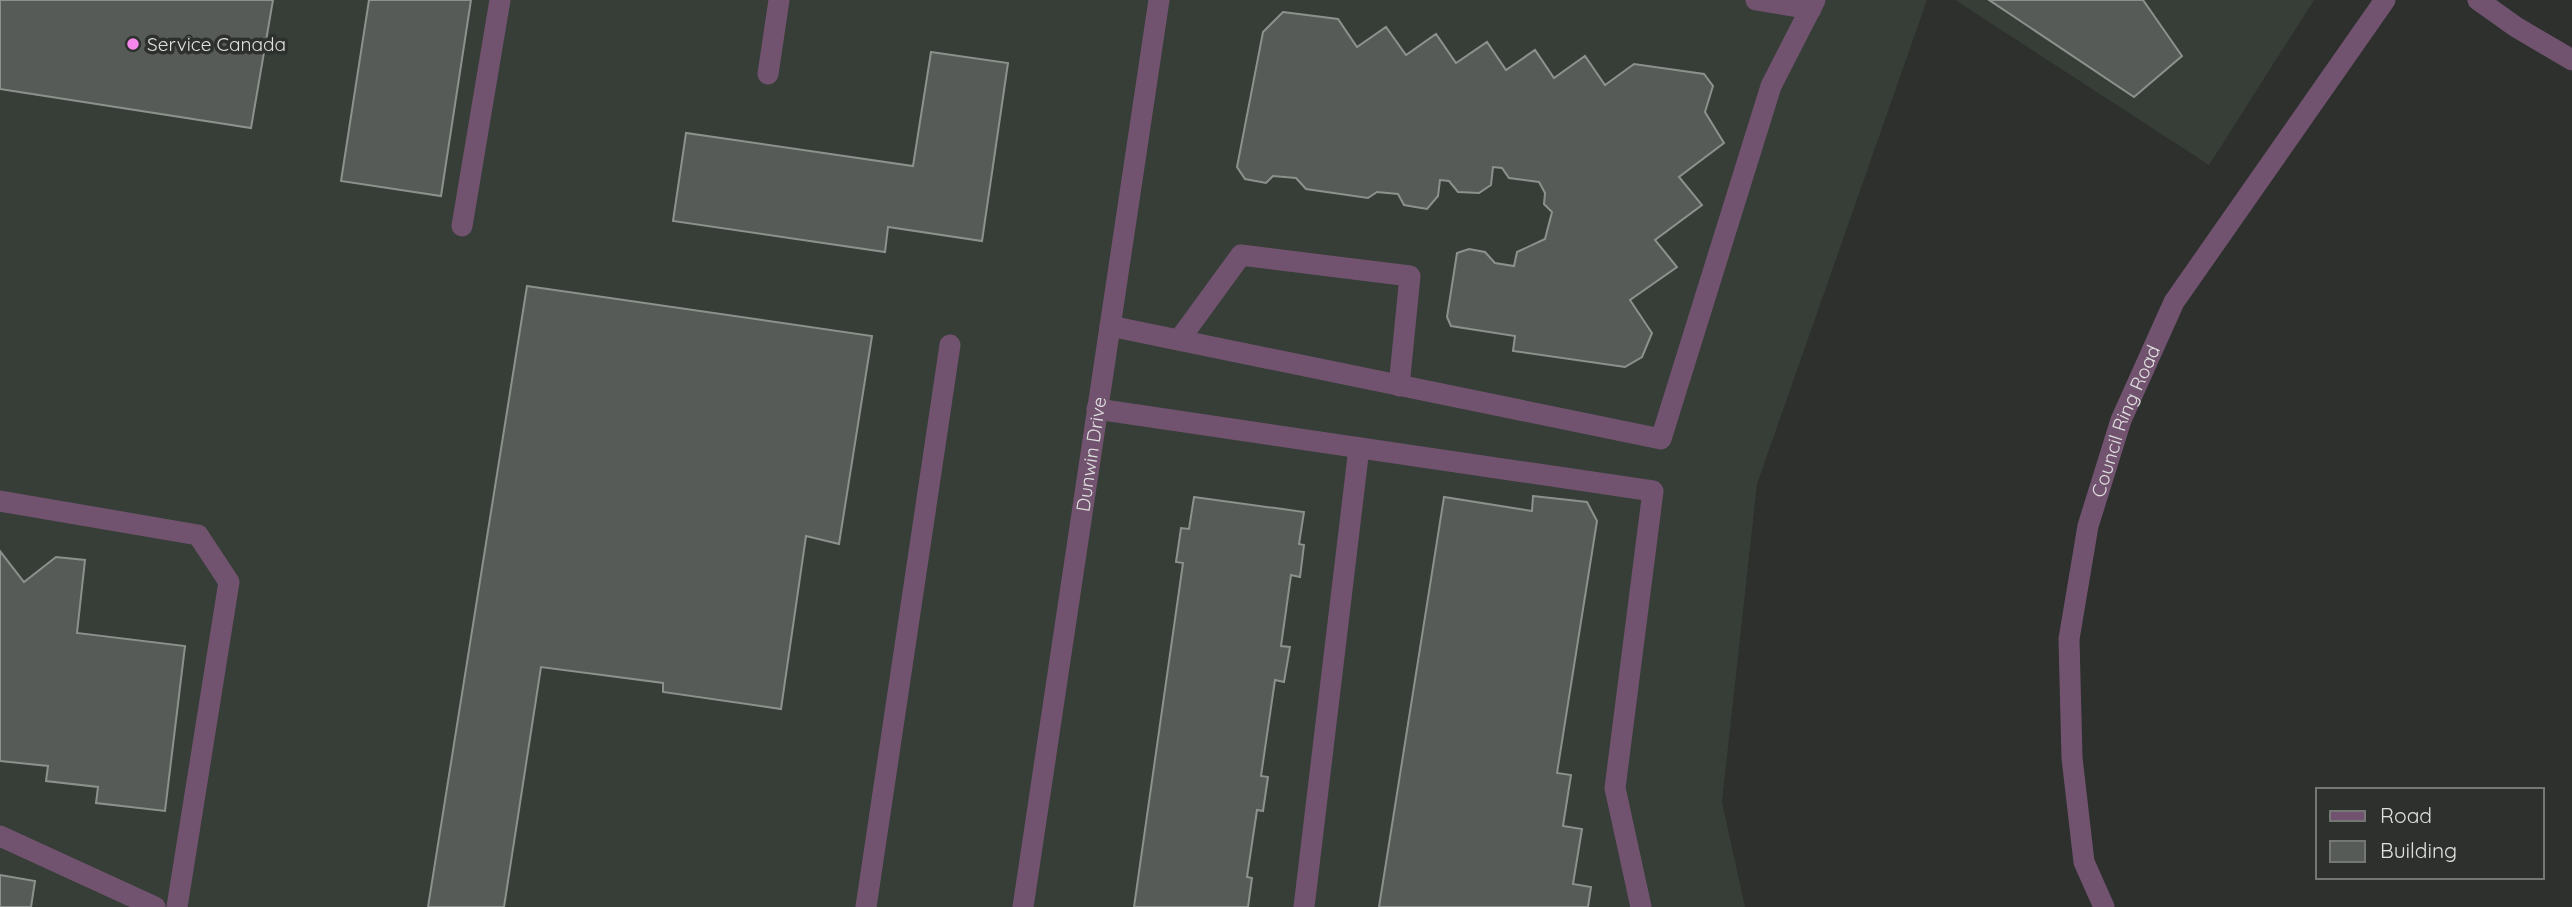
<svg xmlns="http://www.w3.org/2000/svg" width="2572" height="907" viewBox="0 0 2572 907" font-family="Quicksand,sans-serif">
<rect width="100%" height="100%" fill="#2d302d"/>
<path fill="#363e37" d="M0 0H1927L1757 484 1722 802 1745 907H0Z
M1955 0H2314L2209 165Z"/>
<path fill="#575b58" stroke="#8d918e" stroke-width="2" d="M0 0H273L251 128 0 89Z
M369 0H471L441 196 341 181Z
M1989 0H2143L2182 56 2134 97Z
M1283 12 1338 19 1357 47 1386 27 1406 55 1436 34 1456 63 1487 42 1506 70 1535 50 1554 78 1585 56 1605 85 1634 64 1704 74 1713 86 1705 112 1724 143 1679 177 1702 205 1655 240 1677 267 1630 300 1652 333 1642 357 1625 367 1513 351 1515 336 1451 326 1447 317 1457 253 1469 249 1485 252 1495 263 1514 266 1517 252 1545 239 1552 212 1544 204 1545 193 1539 182 1509 178 1502 168 1493 167 1491 185 1479 193 1458 192 1449 181 1440 180 1438 196 1427 209 1404 205 1398 194 1377 192 1368 198 1306 189 1296 178 1273 176 1266 183 1245 179 1237 167 1263 32Z
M931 52 1008 63 982 241 888 227 885 252 673 221 686 133 913 166Z
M527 286 872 336 839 544 806 536 781 709 663 692V683L541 667 504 907H428Z
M1533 496 1587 502 1597 521 1557 773 1571 775 1563 826 1582 829 1573 884 1591 887 1588 907H1379L1444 497 1532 511Z
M1194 497 1304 512 1299 544 1304 545 1300 577 1291 575 1281 646 1290 647 1284 682 1275 680 1261 776 1268 777 1263 811 1257 810 1247 877 1252 878 1248 907H1134L1183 563 1176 562 1181 528 1189 529Z
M0 551 24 582 56 557 85 560 77 633 185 646 165 811 96 803 98 787 46 781 48 766 0 761Z
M0 875 35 881 31 907H0Z"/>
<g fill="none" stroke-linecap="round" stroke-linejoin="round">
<g stroke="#72536f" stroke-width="21">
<path d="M1756 0 1811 9"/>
<path d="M2478 0 2516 27 2572 60"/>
<path d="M768 74 779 0"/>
<path d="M462 226 500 0"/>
<path d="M1110 326 1661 439 1771 86 1815 0"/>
<path d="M1179 340 1241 255 1410 276 1399 386"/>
<path d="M1097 409 1653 491 1615 788 1641 907"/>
<path d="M0 501 198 535 229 582 177 907"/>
<path d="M0 836 155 907"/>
<path d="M866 907 950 345"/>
<path id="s1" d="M1023 907 1159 0"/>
<path d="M1304 907 1359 448"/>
<path id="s2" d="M2104 907 2084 862 2072 758 2069 639 2088 526 2121 420 2174 302 2385 0"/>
</g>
</g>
<circle fill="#f688ed" stroke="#2d302d" stroke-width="2.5" cx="133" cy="44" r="7"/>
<g text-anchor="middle" stroke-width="7" stroke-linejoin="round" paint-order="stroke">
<g font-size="19" fill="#dfe1df" stroke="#2d302d" text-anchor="start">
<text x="147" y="51">Service Canada</text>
</g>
<g font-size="19" fill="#dfe1df" stroke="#2d302d">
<text dy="7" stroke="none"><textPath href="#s2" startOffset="499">Council Ring Road</textPath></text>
<text dy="7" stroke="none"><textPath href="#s1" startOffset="458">Dunwin Drive</textPath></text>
</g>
</g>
<rect x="2316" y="788" width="228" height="91" fill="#2d302d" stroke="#747774" stroke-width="2"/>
<rect x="2330" y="811" width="35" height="10" fill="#72536f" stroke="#747774" stroke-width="2"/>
<text x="2380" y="823" font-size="21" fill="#dfe1df">Road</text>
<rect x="2330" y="841" width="35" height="21" fill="#575b58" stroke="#747774" stroke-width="2"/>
<text x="2380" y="858" font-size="21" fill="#dfe1df">Building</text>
</svg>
